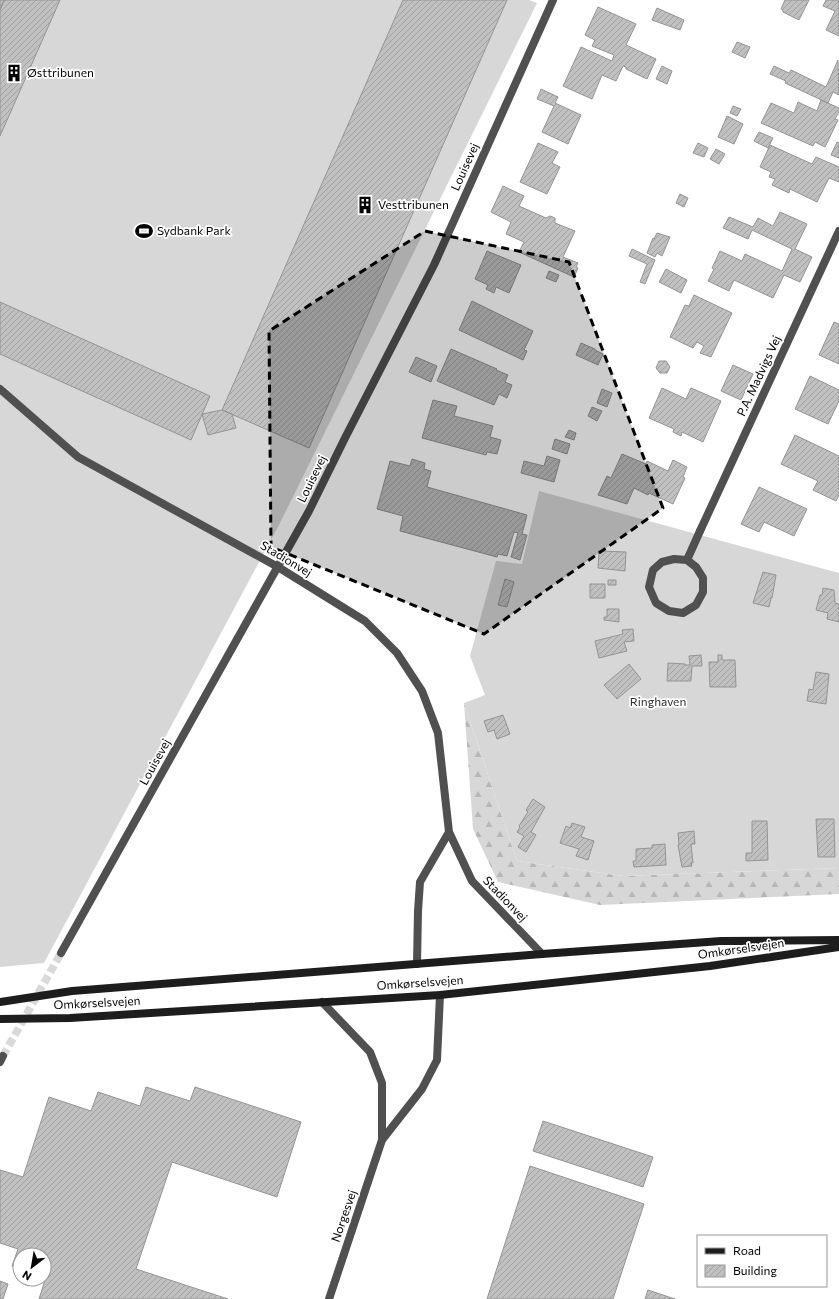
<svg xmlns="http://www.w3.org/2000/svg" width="839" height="1299" viewBox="0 0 839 1299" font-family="Commissioner,sans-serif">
<defs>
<pattern id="forest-firs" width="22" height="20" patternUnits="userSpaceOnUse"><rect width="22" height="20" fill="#d7d7d7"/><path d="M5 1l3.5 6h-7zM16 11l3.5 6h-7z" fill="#b7b7b7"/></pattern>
<pattern id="building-hatch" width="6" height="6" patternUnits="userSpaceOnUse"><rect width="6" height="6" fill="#c0c0c0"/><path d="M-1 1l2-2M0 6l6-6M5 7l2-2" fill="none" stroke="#a3a3a3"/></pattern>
</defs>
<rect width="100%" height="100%" fill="#fff"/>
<path fill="url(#forest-firs)" d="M464 703 517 861 623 876 839 868V894L600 905 498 882 473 829Z"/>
<path fill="#d7d7d7" d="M0 0H529L537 3 279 525 44 963 0 967Z
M539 491 839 573V868L623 876 517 861 464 703 485 695 470 656 496 561 522 564Z"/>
<path fill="url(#building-hatch)" stroke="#949494" d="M0 0H4L0 10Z
M4 0H60L0 136V10Z
M403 0H507L309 448 222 410Z
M785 0H809L799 20 783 12V10L781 9Z
M826 0H839V36L826 30 835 11 823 6Z
M598 7 636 24 626 45 656 59 647 79 626 69V67L623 66 616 81 602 75 592 99 563 86 581 47 612 61 614 55 592 46 595 40 585 35Z
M657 8 684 20 680 30 652 20Z
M737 42 750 47 745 58 732 52Z
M838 60 839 95 833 92 828 103 785 83 786 81 770 74 774 66 789 73 791 70 826 87Z
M662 66 672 71 667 84 656 79Z
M541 89 558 97 555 103 581 115 568 144 542 132 554 106 537 99Z
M821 100 839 108V112L835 119 838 120 825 147 815 142 813 146 761 123 771 103 794 113 798 102 817 111Z
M733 106 741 109 737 116 730 113Z
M727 116 743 124 734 144 718 137Z
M759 132 773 138 768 148 754 141Z
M837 142 839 143V158L831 155Z
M538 143 558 152 552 163 560 167 547 194 520 182Z
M698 143 708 148 704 157 693 153Z
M770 145 812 164 816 157 839 167V182L829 178 817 202 790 189 789 193 772 185 775 179 769 177 771 172 760 167Z
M716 149 725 154 719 164 710 159Z
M503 186 524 196 519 206 546 218 550 216 555 218V223L575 231 563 257 578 263 576 267 578 268 574 277 519 252 524 242 506 234 511 222 491 212Z
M680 194 688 198 684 207 676 203Z
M780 212 807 224 795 249 812 257 800 282 784 275 773 298 734 280 729 291 708 281 714 269 712 268 720 251 742 261 745 254 782 271 792 249 752 230 748 239 723 228 729 217 753 227 758 218 773 226Z
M657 233 670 237 662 256 657 253 655 257 647 253 653 238 654 239Z
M632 249 655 260 645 284 640 282 647 264 629 256Z
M487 251 521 265 509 293 496 287 494 293 486 289 488 285 475 279Z
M666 269 687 280 681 293 659 282Z
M549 271 559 275 556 282 546 278Z
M694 295 732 313 711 357 700 353 704 346 697 342 693 348 670 337 685 305 689 306Z
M472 301 533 331 524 350 527 351 523 360 459 330Z
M0 302 210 396 191 440 0 354Z
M834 322 839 324V364L819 355Z
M581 343 595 349V350L603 354 598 365 576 355Z
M451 349 497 369 496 370 508 375 505 382 512 385 507 398 499 394 494 405 437 381Z
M416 357 437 366 431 382 409 372Z
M659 361H666L670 367 667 373H660L656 368Z
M733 365 753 374 741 400 721 391Z
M810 376 839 390V401L828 424 795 409Z
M662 388 686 399 691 388 721 401 703 442 682 432 681 436 673 432 674 429 649 418Z
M602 389 612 393 607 407 597 403Z
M433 400 457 406 454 416 493 426 490 437 501 440 497 454 487 452 486 455 422 438Z
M592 407 602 411 597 421 588 416Z
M222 410 232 414 236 428 208 435 202 414Z
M569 430 576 433 574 440 565 437Z
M795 435 839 456V495L836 501 813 490 818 481 781 464Z
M555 439 570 444 567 454 552 449Z
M622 454 646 464 647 461 668 471 673 460 687 467 683 477 685 478 673 504 649 493 648 495 634 488 627 504 598 495 607 476 611 478Z
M547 456 560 460 554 482 521 473 524 461 544 466Z
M412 459 425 463 424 469 431 471 427 487 527 515 522 534 527 535 520 560 511 557 518 533 514 532 507 556 498 554 497 557 400 531 403 516 377 509 390 461 410 466Z
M759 487 807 509 794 536 764 522 759 532 741 524Z
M599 551 626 552 625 571 598 568Z
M763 572 776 575 772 598H771L769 607 753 603Z
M505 579 514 582 507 607 498 605Z
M608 580H616V585H608Z
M590 584H605V598H590Z
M823 588 834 590 835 603 839 604V622L827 619 828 613 816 610 820 595H822Z
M607 609H619V622L604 620V617H607Z
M633 629 634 641 624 642 627 651 599 658 595 641 623 634 622 630Z
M701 655 702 666H692L691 681H667L668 663 685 664V665H690L689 656Z
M718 655H722V660H735L736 687H710L709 662H718Z
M629 664 641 679 617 699 604 685Z
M816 672 829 674 826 704 807 701 809 689 813 690Z
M503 715 510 734 497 739 494 730 488 732 484 721Z
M533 799 545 807 531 832 536 835 526 852 518 847 524 836 517 832 520 827 519 826 528 812 526 810Z
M816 819H834L835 857H818Z
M752 821H767L768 860 746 861V853H752Z
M572 823 585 827 581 837 594 841 588 860 576 856 579 849 560 843 566 826 570 828Z
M694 831 695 844H691L693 863H691L692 866 682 867 678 845H679L678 833Z
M665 844 666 865 634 867 633 861H636V849L652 848V845Z
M146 1087 190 1101 195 1087 301 1122 277 1197 172 1162 136 1269 228 1299H39L46 1277 44 1276V1255H20V1268L12 1266 18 1249 0 1243V1170L23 1177 49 1097 91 1111 98 1092 140 1106Z
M543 1121 653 1157 643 1187 533 1151Z
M530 1166 644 1204 613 1299H487Z
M0 1281 8 1284 3 1299H0Z
M648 1290 675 1299H645Z"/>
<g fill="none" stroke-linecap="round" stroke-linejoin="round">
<path stroke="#d9d9d9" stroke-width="8" stroke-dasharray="8 4" stroke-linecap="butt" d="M3 1056 61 953"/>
<path stroke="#505050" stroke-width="8" d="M687 560 696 567 703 578V592L696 605 683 613 669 611 656 603 649 587 653 570 662 562 674 559 687 560 700 531"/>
<path stroke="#505050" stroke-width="8" d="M0 389 78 457 278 567 365 621 397 653 422 691 438 733 449 832 472 881 542 954
M700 531 839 231
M61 953 309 511 346 436 434 265 553 0
M417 964 418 911 420 882 449 832
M322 1002 370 1052 382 1083V1140
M0 1062 3 1056
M329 1299 382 1140 422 1089 437 1060 440 995"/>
<path stroke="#1d1d1d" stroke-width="8" d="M0 1002 72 991 542 954 721 941 839 940
M0 1019 70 1018 440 995 710 966 839 947"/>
</g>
<path fill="#000" fill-opacity="0.2" stroke="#000" stroke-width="3" stroke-dasharray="8 5" stroke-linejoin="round" d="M425 231 569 262 663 508 484 634 271 547 269 331Z"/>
<defs>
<g id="building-bare" transform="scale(1.38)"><path d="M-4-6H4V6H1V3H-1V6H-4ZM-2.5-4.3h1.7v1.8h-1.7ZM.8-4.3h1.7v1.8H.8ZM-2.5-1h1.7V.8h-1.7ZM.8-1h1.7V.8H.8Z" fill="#000" stroke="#fff" stroke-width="2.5" paint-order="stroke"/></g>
<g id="stadium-bare" transform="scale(1.38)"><path d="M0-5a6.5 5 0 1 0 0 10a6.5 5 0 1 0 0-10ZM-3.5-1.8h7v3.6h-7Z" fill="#000" stroke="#fff" stroke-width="2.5" paint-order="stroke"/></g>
</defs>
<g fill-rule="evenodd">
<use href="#building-bare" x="14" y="73"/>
<use href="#building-bare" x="365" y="205"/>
<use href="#stadium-bare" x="144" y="231"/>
</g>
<g text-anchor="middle" stroke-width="3.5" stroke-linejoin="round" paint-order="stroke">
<g font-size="12" fill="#000" stroke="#fff" text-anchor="start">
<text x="27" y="77">Østtribunen</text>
<text x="378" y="209">Vesttribunen</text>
<text x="157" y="235">Sydbank Park</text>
</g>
<g font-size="12" fill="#000" stroke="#fff">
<text transform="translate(465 167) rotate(-66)" y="4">Louisevej</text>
<text transform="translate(759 376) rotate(-65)" y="4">P.A. Madvigs Vej</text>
<text transform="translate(312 479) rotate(-64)" y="4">Louisevej</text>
<text transform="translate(286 559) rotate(31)" y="4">Stadionvej</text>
<text transform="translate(155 762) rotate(-61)" y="4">Louisevej</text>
<text transform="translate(505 899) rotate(46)" y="4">Stadionvej</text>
<text transform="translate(741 949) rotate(-8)" y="4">Omkørselsvejen</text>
<text transform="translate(420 983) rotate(-4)" y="4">Omkørselsvejen</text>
<text transform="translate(97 1003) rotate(-3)" y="4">Omkørselsvejen</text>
<text transform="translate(344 1216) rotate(-71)" y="4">Norgesvej</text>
</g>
<g font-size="12" fill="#2e2e2e" stroke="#fff">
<text x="658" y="706">Ringhaven</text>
</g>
</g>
<rect x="697" y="1235" width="130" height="52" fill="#ffffff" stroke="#999999"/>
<rect x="705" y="1248" width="20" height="6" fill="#1d1d1d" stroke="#999999"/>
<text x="733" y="1255" font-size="12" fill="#000000">Road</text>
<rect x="705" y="1265" width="20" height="12" fill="url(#building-hatch)" stroke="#999999"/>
<text x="733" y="1275" font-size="12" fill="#000000">Building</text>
<g transform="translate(32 1267) rotate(211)"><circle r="19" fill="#ffffff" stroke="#999999"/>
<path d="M0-3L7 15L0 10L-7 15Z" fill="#000000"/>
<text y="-6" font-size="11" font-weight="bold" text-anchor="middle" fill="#000000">N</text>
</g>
</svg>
